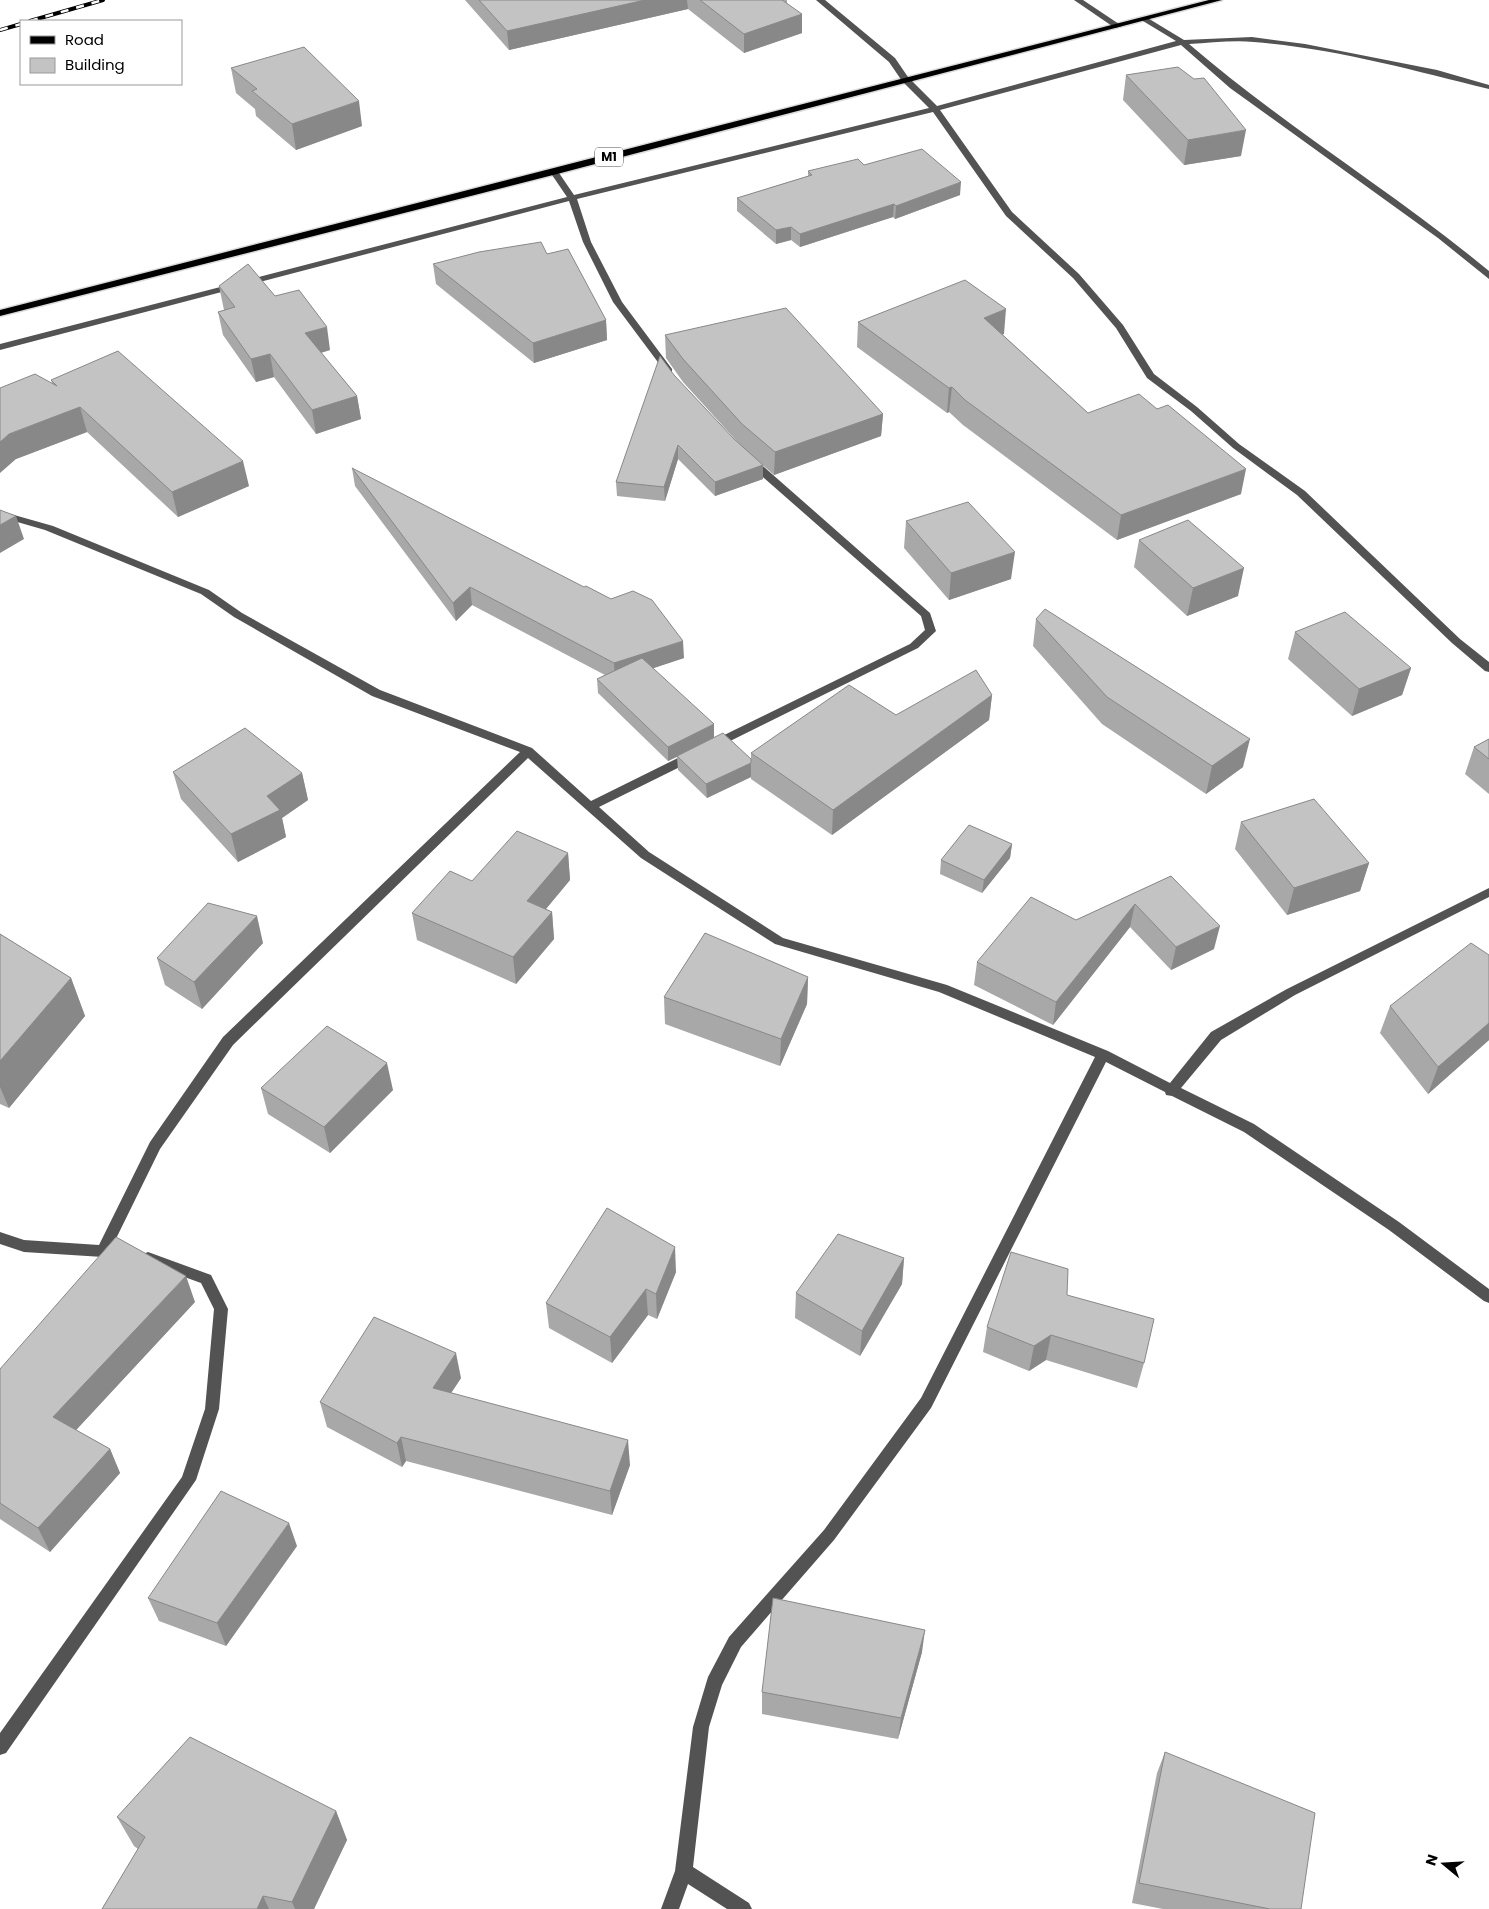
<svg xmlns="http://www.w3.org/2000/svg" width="1489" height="1909" viewBox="0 0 1489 1909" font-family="Poppins,sans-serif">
<rect width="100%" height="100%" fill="#fff"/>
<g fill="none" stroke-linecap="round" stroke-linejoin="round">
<g stroke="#dbdbdb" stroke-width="3">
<path id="major" d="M1209 0H1222L557 174 0 316V310Z"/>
</g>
<path fill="#535353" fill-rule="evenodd" d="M816 0H825L895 58 908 77 937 106 1176 41 1143 21 1142 19 1146 17 1184 40 1252 37 1305 44 1437 70 1489 85V89C1412 70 1333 48 1254 42 1233 40 1210 43 1189 44 1284 126 1392 191 1489 271V279L1438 238 1230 88 1181 45 940 110 1012 212 1079 274 1123 325 1154 374 1197 407 1239 444 1305 491 1460 639 1489 662V672L1485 671 1452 643 1297 495 1233 448 1191 411 1147 378 1116 328 1073 278 1006 216 933 112 577 199 591 242 622 302 672 369V373H666L613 302 583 242 569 201 0 350V344L567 197 550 172 551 170H557L574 195 929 108 902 81 889 62Z
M1074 0H1083L1122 26 1115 28Z
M751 458 755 459 930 613 936 631 918 648 714 749 708 745 710 742 910 644 925 630 921 616 747 463V459Z
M0 511 53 526 209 590 242 613 380 690 532 748 591 801 688 753H696L698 756 696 759 599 807 649 852 783 938 947 985 1108 1051 1170 1083 1211 1032 1287 989 1489 888V897L1295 995 1221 1040 1181 1088 1254 1124 1399 1222 1489 1289V1303L1484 1301 1389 1230 1244 1132 1172 1096 1166 1095 1165 1092 1106 1062 931 1408 834 1540 741 1647 722 1685 709 1727 693 1867 749 1903 752 1909H727L688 1884 679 1909H661L675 1871 693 1727 708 1677 729 1637 824 1530 921 1398 1095 1057 939 992 775 944 641 858 528 758 233 1045 160 1149 108 1255 103 1257 24 1252 0 1244V1232L24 1240 99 1245 150 1142 223 1037 520 752 372 696 234 617 201 594 45 530 0 517Z
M148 1252 211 1275 228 1309 219 1409 196 1480 6 1753 0 1755V1733L182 1477 205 1409 214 1309 201 1283 143 1262 141 1258 143 1254Z"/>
<use href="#major" fill="#000" fill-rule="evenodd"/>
<g stroke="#000" stroke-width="4">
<path id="rail" d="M30 21 103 0
M0 30 21 24"/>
</g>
<use href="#rail" stroke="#fff" stroke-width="2.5" stroke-dasharray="8" stroke-linecap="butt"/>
</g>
<path fill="#a8a8a8" d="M465 0H787V3L802 33 744 53 688 9 509 50Z
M231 68 362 126 296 150 256 116 255 109 236 93Z
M1126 75 1241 156 1184 165 1123 100Z
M864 165 960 195 895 219 893 217 800 247 791 240 776 244 737 211V198L808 176V171Z
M547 254 606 320 607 340 534 363 436 284 433 264Z
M219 286 275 296 330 350 321 353 357 396 361 419 316 434 274 377 256 382 223 335 218 312 224 310Z
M858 322 1004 334H1002L1088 413 1241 494 1117 540 963 425 949 412 947 413 857 347Z
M665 335 883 414 881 436 774 475 742 447 683 382 666 358Z
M674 375 763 479 715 496 678 459 665 501 617 496 616 482Z
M51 380 249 486 178 517 87 432 16 459 52 383Z
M352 468 684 658 653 668 714 738 751 759V753L896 715 992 695 989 720 832 835 751 779V777L707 798 678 770 677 757 668 761 598 693 597 679 605 675 472 605 456 621 355 486Z
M906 521 1011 579 949 600 904 548Z
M1139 540 1238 596 1187 616 1134 567Z
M1036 619 1243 767 1206 794 1102 724 1033 646Z
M1295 632 1411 668 1402 695 1352 716 1288 659Z
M1489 739V794L1465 774 1474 747Z
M173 772 302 773 308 800 282 818 286 837 238 862 181 799Z
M1241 822 1369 863 1360 891 1287 915 1235 849Z
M1012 844 1010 858 982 893 940 874 941 860Z
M568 853 570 880 546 909 552 912 554 939 516 984 417 940 412 913 472 881Z
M1171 876 1214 949 1171 970 1130 927 1053 1025 974 985 977 962 1076 920Z
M0 934 71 978 85 1016 9 1108 0 1104Z
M263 943 202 1009 165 985 157 958Z
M1489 955V1040L1428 1094 1380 1033 1390 1006Z
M808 977 807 1004 780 1066 665 1024 664 997Z
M261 1088 393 1090 330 1153 268 1114Z
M904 1258 902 1284 860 1356 795 1318 796 1293Z
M676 1272 657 1319 648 1315 612 1363 549 1328 546 1303Z
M1067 1295 1144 1363 1137 1388 1046 1360 1029 1371 983 1352 987 1327Z
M195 1302 76 1430 110 1449 120 1473 50 1552 0 1519V1369Z
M461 1378 451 1393 630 1465 612 1515 406 1461 402 1467 327 1427 320 1402Z
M297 1546 226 1646 159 1621 148 1598Z
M922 1652 898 1739 762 1714V1692Z
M1165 1752 1301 1909H1163L1132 1903 1157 1773Z
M336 1811 347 1840 314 1909H102L138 1849 134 1846 117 1817Z"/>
<path fill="#888" d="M645 0H687L688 9 509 50 507 31Z
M802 14V33L744 53V34Z
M359 101 362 126 296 150 292 124Z
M1246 130 1241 156 1184 165 1188 140Z
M961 182 960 195 895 219 896 206Z
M894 204 893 217 800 247V234Z
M791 227V240L776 244V230Z
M1006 309 1004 334 982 343 984 318Z
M606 320 607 340 534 363 533 343Z
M327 327 330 350 309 356 305 333Z
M270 354 274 377 256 382 251 359Z
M952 387 949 412 947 413 949 388Z
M357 396 361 419 316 434 312 410Z
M80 407 87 432 16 459 0 473V442L9 434Z
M883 414 881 436 774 475 775 452Z
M678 445V459L665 501 664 487Z
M243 461 249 486 178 517 172 492Z
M763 465V479L715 496V482Z
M1246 469 1241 494 1117 540 1121 515Z
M16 516 24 539 0 553V525Z
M1015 552 1011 579 949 600 951 573Z
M1244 568 1238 596 1187 616 1193 588Z
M470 587 472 605 456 621 453 603Z
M683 641 684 658 615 681 614 663Z
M1411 668 1402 695 1352 716 1359 689Z
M992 695 989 720 832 835 833 810Z
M714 724V738L668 761V747Z
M1250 739 1243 767 1206 794 1212 766Z
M751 763V777L707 798 706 784Z
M302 773 308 800 282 818 286 837 238 862 231 834 267 796Z
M1012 844 1010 858 982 893 984 880Z
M568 853 570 880 530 928 527 901Z
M1369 863 1360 891 1287 915 1294 888Z
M1135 904 1130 927 1053 1025 1056 1002Z
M552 912 554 939 516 984 513 957Z
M257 916 263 943 202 1009 194 982Z
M1220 926 1214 949 1171 970 1176 947Z
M808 977 807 1004 780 1066 781 1039Z
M71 978 85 1016 9 1108 0 1087V1061Z
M1489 1023V1040L1428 1094 1438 1067Z
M387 1063 393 1090 330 1153 324 1127Z
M675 1247 676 1272 657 1319 656 1294Z
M904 1258 902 1284 860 1356 862 1331Z
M186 1276 195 1302 65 1442 53 1417Z
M646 1289 648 1315 612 1363 610 1337Z
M1051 1335 1046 1360 1029 1371 1034 1346Z
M456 1353 461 1378 438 1413 433 1388Z
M401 1437 406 1461 402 1467 397 1443Z
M628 1440 630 1465 612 1515 610 1491Z
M110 1449 120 1473 50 1552 38 1528Z
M289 1523 297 1546 226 1646 217 1623Z
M925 1630 922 1652 898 1739 901 1718Z
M336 1811 347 1840 314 1909H295L292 1902Z
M263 1896 269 1909H257Z"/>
<path fill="#c3c3c3" stroke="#888" d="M479 0H645L507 31Z
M700 0H782L802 14 744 34Z
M304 47 359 101 292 124 252 91 257 89 231 68Z
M1178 67 1194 79 1204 78 1246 130 1188 140 1126 75Z
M922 149 961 182 896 206 894 204 800 234 791 227 776 230 737 198 812 175 808 171 858 159 864 165Z
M541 242 547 254 568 249 606 320 533 343 433 264 479 252Z
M248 264 275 296 299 290 327 327 305 333 357 396 312 410 270 354 251 359 218 312 235 307 219 286Z
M965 280 1006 309 984 318 1088 413 1139 394 1157 409 1168 405 1246 469 1121 515 965 400 952 387 949 388 858 322Z
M786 308 883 414 775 452 742 424 683 359 665 335Z
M118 351 243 461 172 492 80 407 9 434 0 442V388L35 374 57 386 51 380Z
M660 356 674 375 734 439 763 465 715 482 678 445 664 487 616 482Z
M352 468 584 587 586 586 611 599 633 591 652 600 683 641 614 663 470 587 453 603Z
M968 502 1015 552 951 573 906 521Z
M0 510 16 516 0 525Z
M1188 520 1244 568 1193 588 1139 540Z
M1045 609 1250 739 1212 766 1107 697 1036 619Z
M1345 612 1411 668 1359 689 1295 632Z
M642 658 714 724 668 747 597 679Z
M976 670 992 695 833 810 751 753 849 685 896 715Z
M245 728 302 773 267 796 280 810 231 834 173 772Z
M723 733 751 759V763L706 784 677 756Z
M1489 739V759L1474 747Z
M1314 799 1369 863 1294 888 1241 822Z
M969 825 1012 844 984 880 941 860Z
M517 831 568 853 527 901 552 912 513 957 412 913 450 871 472 881Z
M1171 876 1220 926 1176 947 1135 904 1056 1002 977 962 1031 897 1076 920Z
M208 903 257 916 194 982 157 958Z
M705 933 808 977 781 1039 664 997Z
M0 934 71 978 0 1061Z
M1471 943 1489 955V1023L1438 1067 1390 1006Z
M327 1026 387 1063 324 1127 261 1088Z
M607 1208 675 1247 656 1294 646 1289 610 1337 546 1303Z
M838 1234 904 1258 862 1331 796 1293Z
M116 1237 186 1276 53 1417 110 1449 38 1528 0 1503V1369Z
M1011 1252 1068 1269 1067 1295 1154 1319 1144 1363 1051 1335 1034 1346 987 1327Z
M374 1317 456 1353 433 1388 628 1440 610 1491 401 1437 397 1443 320 1402Z
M221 1491 289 1523 217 1623 148 1598Z
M773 1598 925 1630 901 1718 762 1692Z
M190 1737 336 1811 292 1902 263 1896 257 1909H102L145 1837 117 1817Z
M1165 1752 1315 1813 1301 1909H1270L1139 1883Z"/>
<g text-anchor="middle" stroke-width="5" stroke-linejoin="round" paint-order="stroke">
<rect fill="#fff" stroke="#4c4c4c" stroke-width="1" x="595" y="147.5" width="28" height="19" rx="4"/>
<g font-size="12" font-weight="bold" fill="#000">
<text x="609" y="161">M1</text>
</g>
</g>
<rect x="20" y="20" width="162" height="65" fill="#ffffff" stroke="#999999"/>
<rect x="30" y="36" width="25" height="8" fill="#000000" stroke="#999999"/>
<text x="65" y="45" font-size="15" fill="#000000">Road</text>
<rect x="30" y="58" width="25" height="15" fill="#c3c3c3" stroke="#999999"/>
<text x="65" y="70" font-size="15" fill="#000000">Building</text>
<g transform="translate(1444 1864) rotate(288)" stroke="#ffffff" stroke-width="4" paint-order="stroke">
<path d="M0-4L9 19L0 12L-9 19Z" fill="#000000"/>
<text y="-8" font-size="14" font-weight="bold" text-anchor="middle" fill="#000000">N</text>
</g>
</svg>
